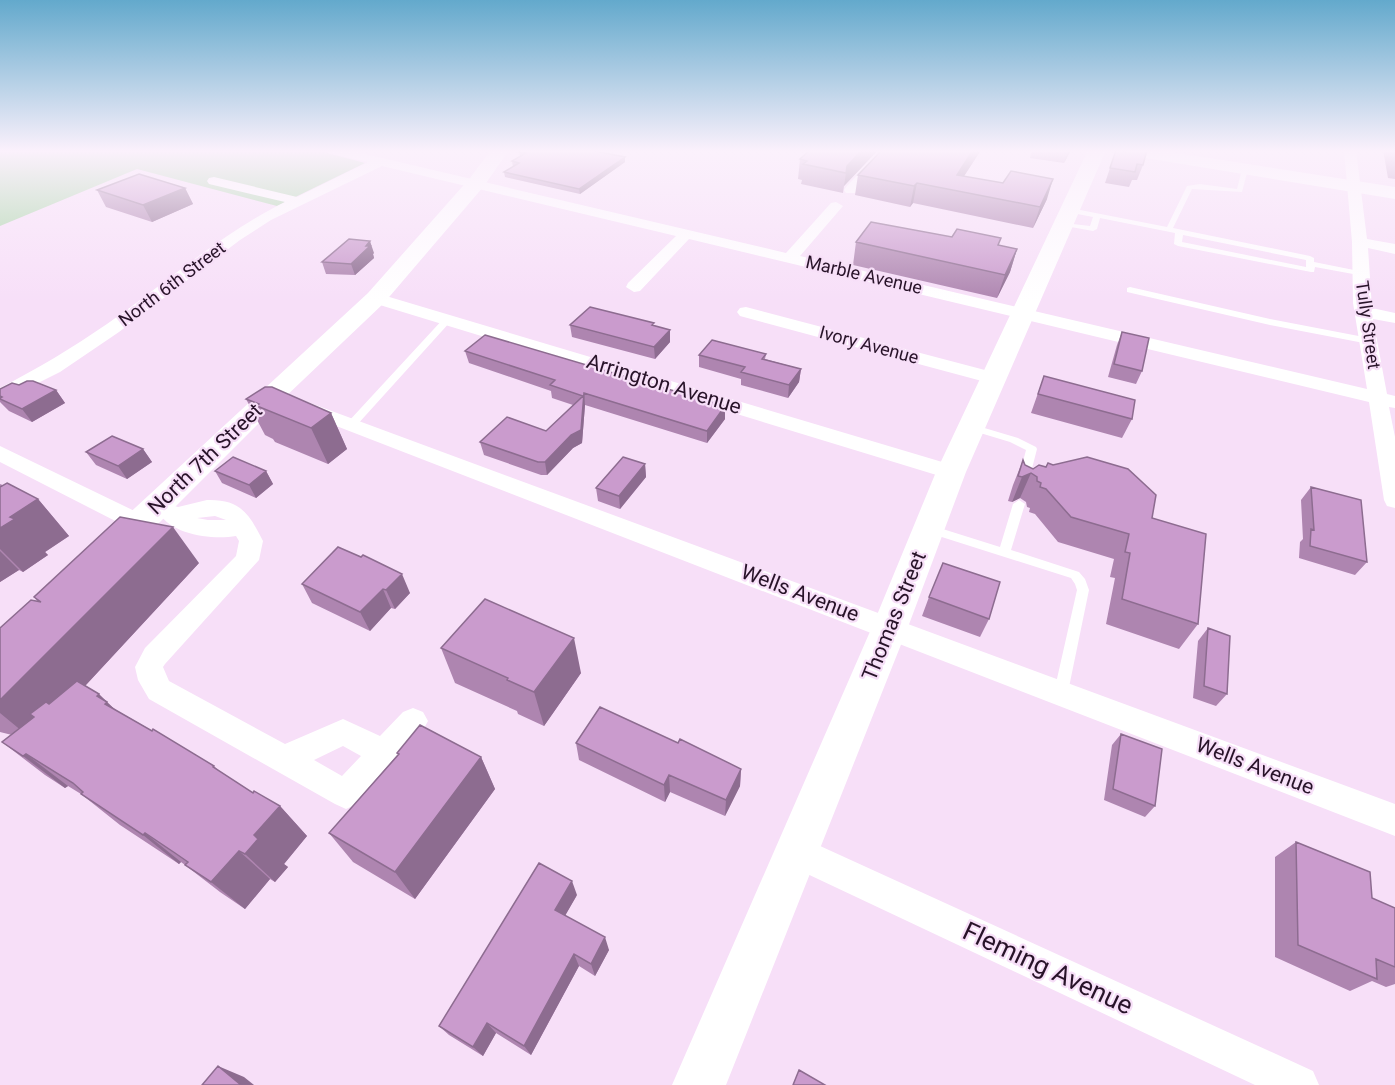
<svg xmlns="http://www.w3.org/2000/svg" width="1395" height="1085" viewBox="0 0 1395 1085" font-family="Roboto,sans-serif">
<rect width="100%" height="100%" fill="#f7dff8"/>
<path fill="#a7d5a6" d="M0 150H316L365 163 277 206 137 169 0 226Z"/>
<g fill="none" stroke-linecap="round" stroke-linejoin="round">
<path fill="#fff" fill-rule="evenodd" d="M1245 167 1248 169 1242 192 1192 189 1173 228 1310 256 1314 258V262L1364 272V276L1315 267 1314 272H1311L1178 246 1174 244 1175 233 1100 218 1097 229 1093 231 1060 225 1064 223 1090 226 1093 217 1067 212 1066 210 1070 208 1167 227 1187 186 1200 184 1237 189 1242 169ZM1183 235 1306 260V267L1182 242Z
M1130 287 1270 319 1369 338 1374 341 1369 344 1270 325 1127 292V288Z
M448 316 451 317V321L356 426H348L347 424 348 422 445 317Z
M971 424 1018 438 1036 447 1037 449 1028 484 1024 485 1018 481 1026 450 1010 442 967 429 966 427Z
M1019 500 1025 504 1011 550 1079 572 1085 579 1089 590 1068 692 1066 696 1061 698 1056 696 1054 692 1077 590 1075 584 1071 578 926 532 924 529 930 525 1000 547 1013 504Z"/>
<path fill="#fff" fill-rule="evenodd" d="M327 150H348L786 253 831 203 836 202 843 206 800 256 1367 389 1353 303 1352 242 1344 150H1356L1367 239 1395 244V254L1368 248 1372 308 1395 313V323L1373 319 1387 394 1395 396V408L1389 407 1395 437V508L1387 506 1384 500 1369 402 689 239 640 291 634 292 626 287 628 283 676 236 382 166 271 220 240 240 119 332 60 372 0 402V388C37 369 72 348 107 324 166 283 220 234 285 202L209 184 207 181 209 178 214 177 297 197 368 162 328 153Z
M881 150H894L856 193H846L844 190 846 187Z
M376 293 959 467 962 472 959 477 951 479 943 477 370 302 368 298 370 294Z
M746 307 1000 374 1003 378 1000 382 993 384 740 316 737 312 740 308Z
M302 400 1395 804V836L295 410 292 406 295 402Z
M0 446 147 517 151 523 147 529 139 531 131 529 0 462Z
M207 500C241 499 249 514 263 541L259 560 165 664 163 667 169 681 285 744 343 719 380 736 403 712 413 708 423 712 428 721 423 730 357 804 346 809 335 804 149 699 138 680 135 667 145 648 236 556 239 541 236 536C213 540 172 535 159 513L163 507 171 505 178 507ZM215 516 226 520H208L197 518ZM343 746 361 756 342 776 314 760Z
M796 835 1313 1071 1319 1085H1255L784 863 780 851 784 839Z"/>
<path fill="#fff" fill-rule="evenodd" d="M491 150H509L484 186 384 303 282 400 121 561 109 564 97 561 92 552 97 543 368 293 470 178Z
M1118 150H1158L1395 187V199L1127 155 1121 154Z"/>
<path fill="#fff" fill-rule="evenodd" d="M1088 150H1106L966 472 908 627 726 1085H672L872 627 936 472Z"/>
</g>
<path fill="#ae85b0" d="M810 150H878L844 186 843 193 801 184 802 180 798 179 800 159Z
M882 150H981L964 176 1047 199 1033 228 913 203 910 207 855 195 858 175Z
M1032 150H1071L1064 163 1030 158Z
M1116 150 1126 152 1127 150 1143 165 1137 180H1132L1129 187 1105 183Z
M1383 150H1395V179L1388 178Z
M519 152 625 157V162L580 194 505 177 504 172 513 167 512 161 520 157Z
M185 188 193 204 152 222 106 207 97 190Z
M952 237 1017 249 1010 272 997 298 853 265 856 242Z
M374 253 373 254 374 258 355 275 326 274 322 262Z
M570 325 670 330V342L655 359 572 337Z
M1122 332 1142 371 1136 384 1108 377 1117 345Z
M465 351 725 406V419L707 443 585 405 582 443 573 448 547 475H541L484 455 480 442 546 431 573 405 552 398 551 391 469 363Z
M766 354 765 359 801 369 799 382 788 398 741 385V379L699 367V355Z
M1044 376 1132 419 1122 438 1031 413Z
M19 385 56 390 65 403 32 422 9 411 0 402V389Z
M246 399 331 413 347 449 328 464 275 442 273 439 265 435Z
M143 449 152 462 127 479 96 465 86 452Z
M1023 460 1025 465 1033 469 1152 518 1198 624 1179 649 1106 624 1115 578 1110 577 1114 559 1058 542 1035 514 1029 512 1030 508 1027 507 1026 502 1020 498 1012 502 1008 501 1013 485Z
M645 464 646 477 620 509 598 501 596 488Z
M215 471H266L273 484 256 498 222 483Z
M0 484 38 499 69 536 45 552 48 555 23 572 19 570 0 582Z
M1311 487 1367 562 1355 575 1299 558 1300 542 1303 539 1301 500Z
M338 547 410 593 395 609 391 608 370 631 312 603 302 584Z
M199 563 85 686 116 710 214 766 221 773 253 793 280 806 307 836 284 864 288 867 275 882 270 879 245 909 220 892 185 865 181 862 179 864 120 825 81 794 68 786 65 788 45 775 2 742 12 735 0 732V628L37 601 34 597Z
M929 597 989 619 980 637 922 616Z
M1208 628 1227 694 1216 706 1193 698 1198 641Z
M441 648 581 673 544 726 518 714 517 711 455 683Z
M1121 734 1155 806 1145 817 1104 800 1112 745Z
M576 743H678L741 769 740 786 725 816 670 792 665 802 579 760Z
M397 753 481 757 495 789 415 899 353 862 329 833 398 754Z
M1296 842 1372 898 1395 908V984L1386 987 1372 981 1350 991 1275 957V857Z
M577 895 565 915 609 950 595 976 579 966 531 1055 496 1033 483 1056 449 1035 439 1026Z"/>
<path fill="#8d6c90" d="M862 150H878L844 186 847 166Z
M973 150H981L955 190 957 175Z
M1069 150H1071L1064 163Z
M625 157V162L580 194 579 189Z
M1053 179 1047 199 1033 228 1040 207Z
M917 183 913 203 910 207 914 186Z
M185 188 193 204 152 222 143 205Z
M370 241 374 253 373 254 374 258 355 275 351 264Z
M1017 249 1010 272 997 298 1005 275Z
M670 330V342L655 359 654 347Z
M801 369 799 382 788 398 789 385Z
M56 390 65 403 32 422 22 409Z
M584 393 585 405 582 443 573 448 547 475 545 462Z
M725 406V419L707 443V431Z
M331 413 347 449 328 464 311 428Z
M143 449 152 462 127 479 118 466Z
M645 464 646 477 620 509 619 496Z
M266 471 273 484 256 498 249 485Z
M1031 473 1020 498 1012 502 1022 477Z
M38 499 69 536 45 552 48 555 23 572 0 549V528L10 517Z
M173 527 199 563 34 741 0 713V700Z
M0 551 19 570 0 582Z
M402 574 410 593 395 609 386 590Z
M383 589 391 608 370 631 360 612Z
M574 638 581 673 544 726 534 692Z
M99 694 142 736 97 696Z
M26 754 68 786 65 788 23 756Z
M481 757 495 789 415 899 395 872Z
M741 769 740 786 725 816 726 800Z
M669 775 670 792 665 802 664 785Z
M280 806 307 836 284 864 288 867 275 882 245 854 254 835Z
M145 833 181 862 179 864 143 835Z
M239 851 270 879 245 909 211 882Z
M572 881 577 895 561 923 555 910Z
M605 937 609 950 595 976 591 964Z
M574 954 579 966 531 1055 524 1046Z
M487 1023 496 1033 483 1056 473 1047Z
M218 1066 244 1077 254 1085H241Z"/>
<path fill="#ca9bcd" stroke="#8d6c90" stroke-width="1.5" d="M522 150H589L625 157 579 189 504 172 519 163 512 161 526 153 519 152Z
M810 150H862L847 166 846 173 803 164 807 161 800 159Z
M882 150H973L957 175 1003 183 1011 171 1053 179 1040 207 917 183 914 186 858 175Z
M1116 150 1126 152 1127 150H1147L1143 165 1137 164 1135 172 1110 168Z
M139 174 185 188 143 205 97 190Z
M871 222 952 237 957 229 1001 238 998 245 1017 249 1005 275 856 242Z
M349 239 370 241 366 246H370L351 264 322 262Z
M590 307 654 323 652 325 670 330 654 347 570 325Z
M1122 332 1149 338 1142 371 1114 364Z
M485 335 725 406 707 431 584 393 581 430 571 435 545 462H538L480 442 507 417 546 431 583 396 550 385 555 380 465 351Z
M712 340 766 354 762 359 801 369 789 385 741 372 745 367 699 355Z
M1044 376 1135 400 1132 419 1038 394Z
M27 381H33L56 390 22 409 0 399V398L2 397 0 396V389L12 383 19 385Z
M265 387H272L331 413 311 428 257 406 259 404 246 399Z
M112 436 143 449 118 466 86 452Z
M233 457 266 471 249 485 215 471Z
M623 457 645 464 619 496 596 488Z
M1087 457 1128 469 1156 495 1152 518 1206 534 1198 624 1122 599 1130 553 1125 552 1129 534 1071 517 1046 489 1040 487 1041 483 1037 481V477L1031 473 1022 477 1018 476 1023 460 1025 465 1033 469 1039 465 1046 467 1048 463 1053 465Z
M7 483 38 499 10 517 15 519 0 528V487Z
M1311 487 1361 500 1367 562 1310 546 1311 529 1314 530Z
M120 517 173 527 0 700V628L31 600 41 602 34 597Z
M338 547 361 557 363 555 402 574 386 590 383 589 360 612 302 584Z
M943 563 1000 582 989 619 929 597Z
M485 599 574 638 534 692 507 680 508 678 441 648Z
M1208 628 1230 636 1227 694 1204 686Z
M77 681 99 694 97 696 107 702 105 704 152 731 153 729 214 766 213 767 253 793 254 791 280 806 254 835 258 839 245 854 239 851 211 882 185 865 188 862 175 853 145 833 143 835 81 794 83 792 73 783 26 754 23 756 2 742 34 717 30 714 46 702 49 704Z
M600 707 678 743 680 739 741 769 726 800 669 775 664 785 576 743Z
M420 725 481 757 395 872 329 833 399 754 397 753Z
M1121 734 1162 749 1155 806 1113 789Z
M1296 842 1370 872 1372 898 1395 908V967L1376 959 1377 979 1298 945Z
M539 863 572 881 555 910 605 937 591 964 574 954 524 1046 487 1023 473 1047 439 1026Z
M218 1066 241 1085H202Z
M799 1070 825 1085H793Z"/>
<linearGradient id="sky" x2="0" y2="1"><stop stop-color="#63a9cc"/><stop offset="0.5" stop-color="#fbf1fc"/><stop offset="1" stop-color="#fbf1fc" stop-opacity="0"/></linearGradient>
<rect width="1395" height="302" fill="url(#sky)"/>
<g text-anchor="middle" stroke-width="4.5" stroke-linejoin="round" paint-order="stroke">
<g font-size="18" fill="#281329" stroke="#f7dff8">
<text transform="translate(864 275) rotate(13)" y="6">Marble Avenue</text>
<text transform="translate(172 284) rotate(-37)" y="6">North 6th Street</text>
<text transform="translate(1368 325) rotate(82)" y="6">Tully Street</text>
<text transform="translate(869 345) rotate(15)" y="6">Ivory Avenue</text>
</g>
<g font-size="21" fill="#281329" stroke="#f7dff8">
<text transform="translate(664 384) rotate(17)" y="7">Arrington Avenue</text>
<text transform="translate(205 459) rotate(-44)" y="7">North 7th Street</text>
<text transform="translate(800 593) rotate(21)" y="7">Wells Avenue</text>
<text transform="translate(894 616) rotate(-68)" y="7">Thomas Street</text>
<text transform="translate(1255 766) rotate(21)" y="7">Wells Avenue</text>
</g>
<g font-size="26" fill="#281329" stroke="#f7dff8">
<text transform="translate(1048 968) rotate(25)" y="9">Fleming Avenue</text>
</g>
</g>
</svg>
